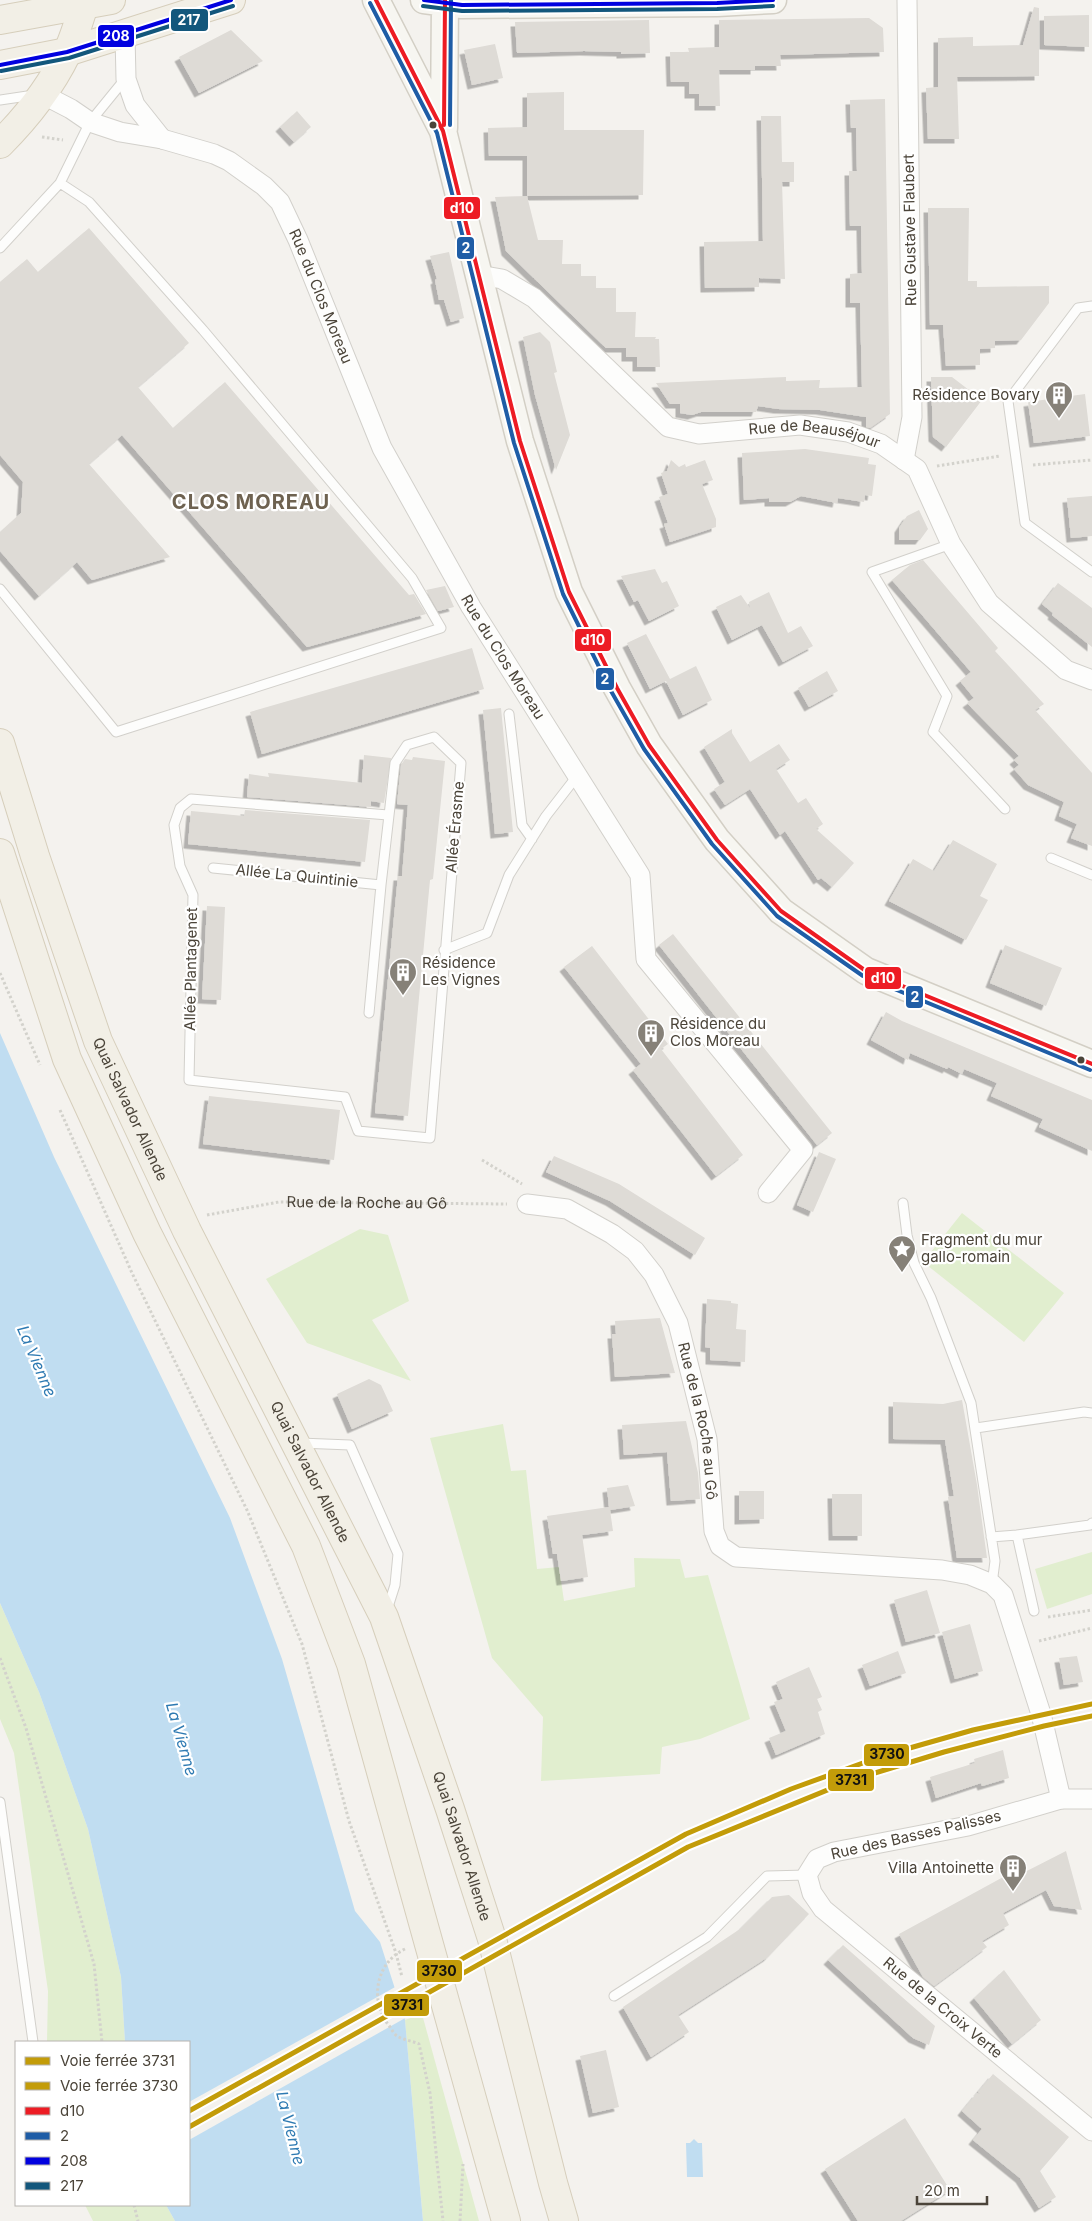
<svg xmlns="http://www.w3.org/2000/svg" width="1092" height="2221" viewBox="0 0 1092 2221" font-family="Inter,sans-serif">
<defs>
<filter id="shadow"><feDropShadow dx="-4.5" dy="4.5" stdDeviation="0" flood-color="#0004"/></filter>
</defs>
<rect width="100%" height="100%" fill="#f4f2ee"/>
<path fill="#e1eecf" d="M962 1213 1064 1293 1024 1342 923 1262Z
M360 1229 388 1235 409 1301 372 1320 411 1381 307 1343 266 1279Z
M503 1424 511 1471 526 1470 537 1569 559 1567 564 1601 635 1587 634 1558 680 1559 685 1578 708 1575 750 1719 700 1739 662 1747 660 1774 541 1781 543 1717 492 1658 430 1438Z
M1092 1552V1594L1047 1609 1035 1569Z
M0 1603 39 1692 88 1829 121 1977 125 2042H47L48 1991 14 1753 0 1719Z
M422 2014 479 2221H423L405 2020Z
M85 2205H166L175 2221H93Z"/>
<path fill="#c0ddf1" d="M0 1033 54 1157 230 1518 282 1659 355 1911 380 1942 405 2020 423 2221H175L166 2205H189V2042H125L121 1977 88 1829 39 1692 0 1603Z
M694 2139 698 2143H702L703 2177H687L686 2143H690Z"/>
<path fill="#f4f2ee" d="M397 1986 407 2017 189 2140V2102Z"/>
<path fill="#dedbd6" filter="url(#shadow)" d="M1034 7 1039 8V76L957 77 959 139H928L926 88 938 87V38L973 37V46L1023 45Z
M1089 15V47L1044 45V16Z
M869 18 883 28 884 52 780 55 781 66H755V70H719L720 106H699V94H689V82H671L670 52H689L688 48 719 47V20Z
M649 20 650 53 621 54V52L584 51 517 53 515 22Z
M231 30 263 61 199 93 179 57Z
M495 44 503 78 472 85 464 50Z
M564 92V130H644L643 195 527 196V156H489L488 128 527 127V93Z
M885 99 890 414 870 428 866 427V417L820 410 778 409 758 406 756 412H701L692 415 680 413V404H670L656 383 786 377V381L820 380 819 388 862 387 860 303H850V274L862 273 861 226H850L849 171H857L856 128H851L850 100Z
M297 111 311 127 294 142 280 127Z
M761 116H781L782 162H794V182H782L785 279 759 278V287L705 288 704 242 763 241Z
M527 196 538 240H563L562 264H581V276H596V288H616V312H636L635 337H656L655 339H659L660 367H637V357H626V348H606L506 251 495 197Z
M928 208H969L968 281H977V287L1049 286V303L1021 340 995 341V348L980 349V365L946 366 943 325H930Z
M89 228 189 343 138 387 173 428 225 382 409 595 414 594 426 614 307 647 122 435 89 464 170 557 92 580 77 562 39 596 0 551V532L21 513 23 482 0 455V282L27 259 38 272Z
M449 252 464 318 451 322 444 300H439L435 280 437 279 430 256Z
M540 332 550 342 557 372 554 373 570 435 556 470 535 395 523 337Z
M931 377H952L982 400 946 447 933 437Z
M1085 394 1090 436 1034 443 1028 402Z
M805 449 869 458 868 464 876 465 872 496 865 495 864 502 838 498 837 503 801 496 790 502H769V498L744 500 742 453Z
M671 460 679 467 685 464 686 467 705 460 713 480 702 484 716 519V527L670 542 664 524 668 523 659 497 668 494 661 473 667 471Z
M1092 496V536L1071 538 1067 498Z
M919 510 928 529 920 540H899V528L907 516Z
M923 560 998 648 995 651 1044 704 1035 710 1092 773V846L1071 838 1077 824 1059 816 1064 802 1028 785 1014 769 1019 765 1014 760 1019 756 967 703 974 698 960 681 971 672 892 580 910 565Z
M655 569 662 583 667 581 679 606 649 621 638 600 634 602 621 576Z
M1058 583 1092 608V647L1052 615 1053 613 1042 604Z
M445 586 454 607 438 611 426 590Z
M769 592 788 633 801 626 813 646 783 662 762 625 732 640 716 607 741 595 750 608 749 602Z
M646 634 670 679 696 666 712 700 683 715 666 681 650 689 627 643Z
M472 648 484 689 262 754 250 712Z
M827 671 838 691 809 707 798 688Z
M501 708 513 832 495 834 483 710Z
M732 729V733L750 762 779 744 790 760 776 769 798 803 806 798 823 824 816 829 854 863 832 887 821 878 818 880 785 831 780 835 750 789 725 805 714 789 725 782 704 747Z
M364 755 391 758 384 803 371 801V807L247 797 249 774 269 777 268 773 362 783Z
M413 757 445 761 433 879 430 880 408 1116 375 1113 398 876H402L408 805 397 804 401 765 405 759 412 760Z
M245 810 370 820 365 862 188 844 191 811 244 816Z
M953 840 997 864 980 896 988 900 966 940 889 901 913 859 934 871Z
M207 906 225 907 221 1000 202 999Z
M673 934 832 1133 817 1145 659 945Z
M1005 945 1062 968 1046 1006 990 983Z
M592 946 668 1044 661 1049 743 1155 716 1176 633 1070 641 1064 564 967Z
M886 1012 902 1021 1092 1100V1151L1039 1127 1043 1119 991 1096 997 1083 964 1069 962 1074 948 1067 947 1069 910 1053 908 1060 871 1040Z
M209 1096 340 1110 334 1160 203 1144Z
M819 1152 836 1159 813 1212 797 1205Z
M554 1156 619 1184 705 1238 695 1255 610 1201 546 1172Z
M707 1299 731 1301V1303L738 1304 736 1329 746 1330 745 1362 710 1360V1348L705 1347Z
M660 1318 675 1373 615 1377 612 1334H616L615 1321Z
M369 1379 381 1385 393 1411 352 1429 337 1394Z
M962 1400 977 1485 987 1558H957L948 1497 954 1496 945 1440 893 1439V1402L943 1404Z
M686 1421 698 1473 700 1499 671 1501 667 1452 624 1455 622 1425Z
M628 1485 635 1506 610 1510 613 1531 582 1535 588 1577 561 1581 557 1554H553L547 1516 609 1507 607 1488Z
M739 1491H764V1519L739 1520Z
M832 1494H862V1536H833Z
M927 1590 940 1633 906 1642 894 1600Z
M970 1624 983 1671 955 1679 942 1632Z
M898 1651 906 1673 870 1686 862 1665Z
M1077 1656 1083 1682 1064 1685 1059 1658Z
M809 1667 822 1697 817 1699 822 1710 818 1712 825 1734 776 1755 769 1738 786 1731 774 1702 783 1699 776 1682Z
M1003 1750 1009 1778 982 1786 981 1783 936 1798 930 1777 975 1763 974 1759Z
M1066 1851 1082 1910 1054 1906 1046 1890 1003 1913 1009 1925 982 1941 987 1947 934 1986 923 1977 899 1934 1016 1870 1019 1875Z
M789 1895 809 1914 768 1957 678 2015 689 2032 651 2057 623 2007 740 1929 772 1897Z
M843 1945 935 2026 929 2045 913 2038 828 1960Z
M1004 1970 1041 2020 1012 2044 974 1998Z
M606 2050 619 2107 593 2113 580 2056Z
M993 2074 1069 2137 1040 2171 1056 2197 1039 2208 1020 2178 973 2140 982 2129 962 2111 977 2093 980 2094 978 2092Z
M905 2118 950 2190 901 2221H858L825 2169Z"/>
<g fill="none" stroke-linecap="round" stroke-linejoin="round">
<g stroke="#d2d0cb" stroke-width="11">
<path id="lane" d="M0 100 34 95
M0 248 60 183 90 122 125 79
M1092 306 1078 308 1008 401 1025 523 1092 572
M951 544 872 572 947 696 933 732 1005 809
M0 589 116 732 441 628 412 578 203 330 89 202 60 183
M509 714 522 825 532 839
M1051 858 1092 875
M213 868 381 885
M444 950 487 933 509 875 546 816 577 776
M369 1013 381 885 395 763 407 745 434 737 461 763 430 1138 358 1131 345 1097 189 1080 193 895 180 866 174 825 180 808 191 799 388 815
M903 1203 907 1235 914 1263 931 1298 971 1403 995 1561 992 1584
M976 1428 1084 1412 1092 1413
M300 1443 350 1445 398 1554 395 1585 387 1610
M991 1537 1017 1535
M1034 1611 1017 1535 1090 1525 1092 1523
M0 1802 33 2042
M614 1996 707 1937 767 1876 807 1875"/>
</g>
<g stroke="#d2d0cb" stroke-width="21">
<g id="street">
<path d="M125 35 126 79 135 105 162 139"/>
<path id="s2" d="M42 94 71 109 90 122 120 132 162 139 214 154 229 161 264 186 280 202 298 240 382 448 471 607 640 875 646 959 803 1150 768 1193"/>
<path id="s3" d="M479 275 502 279 534 298 668 427 699 434 800 425 848 432 881 444 917 469 951 544 989 603 1066 670 1092 680"/>
<path d="M904 460 912 417 907 0"/>
<path id="s4" d="M527 1204 567 1209 612 1234 635 1251 654 1275 678 1323 707 1439 714 1531 720 1546 736 1557 942 1570 970 1575 992 1584 1003 1595 1041 1714 1061 1799"/>
<path id="s5" d="M1092 1799H1061L968 1826 834 1852 817 1859 807 1875 812 1893 823 1909 1092 2131"/>
</g>
</g>
<g stroke="#d3cfc5" stroke-width="29">
<path id="secondary" d="M376 0 443 131 520 441 569 592 617 688 649 745 717 840 781 911 866 971 1092 1064
M424 0 462 5 717 3 773 0
M444 128 445 0"/>
</g>
<g stroke="#d6cebb" stroke-width="30">
<g id="primary">
<path d="M0 20 111 0"/>
<path d="M0 65 67 52 231 0"/>
<path d="M0 144C26 118 51 86 67 53 74 38 79 21 84 5"/>
<path id="s6" d="M0 743 35 856 98 1041 187 1231 384 1617 450 1809 492 1939 553 2183 564 2221"/>
<path d="M0 853 67 1059 147 1233 306 1546 351 1664 506 2221"/>
</g>
</g>
<g stroke="#d3d2cc" stroke-width="3" stroke-dasharray="2.5 2.5" stroke-linecap="butt">
<path d="M42 137 63 140"/>
<path d="M1033 465 1092 460"/>
<path d="M937 466 1000 456"/>
<path d="M0 973 40 1065"/>
<path d="M60 1110 132 1273 247 1510 302 1644 349 1821 396 1953 402 1977"/>
<path d="M482 1160 522 1184"/>
<path id="s1" d="M207 1215 279 1202 507 1204"/>
<path d="M1048 1617 1092 1610"/>
<path d="M1039 1641 1092 1628"/>
<path d="M0 1658 26 1728 94 1964 102 2042"/>
<path d="M405 1949C375 1963 369 2002 390 2027 392 2030 394 2034 397 2036 403 2040 413 2041 419 2044L430 2093 443 2221"/>
<path d="M134 2205 138 2221"/>
<path d="M460 2221 463 2164"/>
</g>
<use href="#lane" stroke="#fdfdfc" stroke-width="9"/>
<use href="#street" stroke="#fdfdfc" stroke-width="19"/>
<use href="#secondary" stroke="#f7f6f1" stroke-width="26"/>
<use href="#primary" stroke="#f2efe6" stroke-width="28"/>
<g stroke="#fff" stroke-width="8">
<path id="bus-1" d="M376 0 443 131 520 441 569 592 617 688 649 745 717 840 781 911 866 971 1092 1064
M444 125 445 0"/>
</g>
<g stroke="#fff" stroke-width="8">
<path id="bus-2" d="M370 3 437 133 514 443 563 594 611 691 644 749 712 844 777 916 863 976 1090 1070
M450 125 451 0"/>
</g>
<g stroke="#fff" stroke-width="8">
<path id="bus-3" d="M424 0 462 5 717 3 773 0
M0 65 67 52 231 0"/>
</g>
<g stroke="#fff" stroke-width="8">
<path id="bus-4" d="M423 6 462 11 717 9 773 6
M1 71 69 58 233 6"/>
</g>
<use href="#bus-1" stroke="#ed1c24" stroke-width="4"/>
<use href="#bus-2" stroke="#1f5da6" stroke-width="4"/>
<use href="#bus-3" stroke="#0101df" stroke-width="4"/>
<use href="#bus-4" stroke="#13577c" stroke-width="4"/>
<g stroke="#fff" stroke-width="9">
<path id="rail-1" d="M189 2127 688 1847 852 1780 944 1752 1044 1726 1092 1716"/>
</g>
<g stroke="#fff" stroke-width="9">
<path id="rail-2" d="M189 2111 686 1834 791 1789 885 1755 973 1730 1092 1704"/>
</g>
<use href="#rail-1" stroke="#c39c09" stroke-width="5"/>
<use href="#rail-2" stroke="#c39c09" stroke-width="5"/>
</g>
<defs>
<g id="building-pin" transform="scale(1.4375)"><path d="M0 17L-7.5 6A9.5 9.5 0 1 1 7.5 6Z" fill="#868178" stroke="#fff"/><path d="M-4-6H4V6H1V3H-1V6H-4ZM-2.5-4.3h1.7v1.8h-1.7ZM.8-4.3h1.7v1.8H.8ZM-2.5-1h1.7V.8h-1.7ZM.8-1h1.7V.8H.8Z" fill="#fff"/></g>
<g id="sight-pin" transform="scale(1.4375)"><path d="M0 17L-7.5 6A9.5 9.5 0 1 1 7.5 6Z" fill="#868178" stroke="#fff"/><path d="M0-6L1.8-2.2L6-1.7L2.9 1.2L3.7 5.4L0 3.3L-3.7 5.4L-2.9 1.2L-6-1.7L-1.8-2.2Z" fill="#fff"/></g>
</defs>
<g fill-rule="evenodd">
<use href="#building-pin" x="1059" y="395"/>
<use href="#building-pin" x="403" y="972"/>
<use href="#building-pin" x="651" y="1033"/>
<use href="#sight-pin" x="902" y="1249"/>
<use href="#building-pin" x="1013" y="1868"/>
</g>
<g fill="#4b4439" stroke="#fff" stroke-width="2">
<circle cx="433" cy="125" r="4.5"/>
<circle cx="1081" cy="1060" r="4.5"/>
</g>
<g text-anchor="middle" stroke-width="4.5" stroke-linejoin="round" paint-order="stroke">
<g font-size="15" fill="#4b4439" stroke="#fff">
<text transform="translate(910 230) rotate(-91)" y="5">Rue Gustave Flaubert</text>
<text dy="5" stroke="none"><textPath href="#s2" startOffset="369">Rue du Clos Moreau</textPath></text>
<text dy="5" stroke="none"><textPath href="#s3" startOffset="395">Rue de Beauséjour</textPath></text>
<text dy="5" stroke="none"><textPath href="#s2" startOffset="774">Rue du Clos Moreau</textPath></text>
<text transform="translate(455 827) rotate(-85)" y="5">Allée Érasme</text>
<text transform="translate(297 876) rotate(6)" y="5">Allée La Quintinie</text>
<text transform="translate(191 969) rotate(-89)" y="5">Allée Plantagenet</text>
<text dy="5" stroke="none"><textPath href="#s6" startOffset="389">Quai Salvador Allende</textPath></text>
<text dy="5" stroke="none"><textPath href="#s1" startOffset="161">Rue de la Roche au Gô</textPath></text>
<text dy="5" stroke="none"><textPath href="#s4" startOffset="305">Rue de la Roche au Gô</textPath></text>
<text dy="5" stroke="none"><textPath href="#s6" startOffset="794">Quai Salvador Allende</textPath></text>
<text transform="translate(916 1835) rotate(-13)" y="5">Rue des Basses Palisses</text>
<text dy="5" stroke="none"><textPath href="#s6" startOffset="1199">Quai Salvador Allende</textPath></text>
<text dy="5" stroke="none"><textPath href="#s5" startOffset="495">Rue de la Croix Verte</textPath></text>
</g>
<g font-size="15" fill="#4b4439" stroke="#fff" text-anchor="start">
<text x="1040" y="400" text-anchor="end">Résidence Bovary</text>
<text x="422" y="968">Résidence<tspan x="422" dy="17">Les Vignes</tspan></text>
<text x="670" y="1029">Résidence du<tspan x="670" dy="17">Clos Moreau</tspan></text>
<text x="921" y="1245">Fragment du mur<tspan x="921" dy="17">gallo-romain</tspan></text>
<text x="994" y="1873" text-anchor="end">Villa Antoinette</text>
</g>
<g font-size="16" font-style="italic" fill="#2e7ab2" stroke="#fff">
<text transform="translate(37 1361) rotate(67)" y="6">La Vienne</text>
<text transform="translate(182 1739) rotate(74)" y="6">La Vienne</text>
<text transform="translate(291 2128) rotate(76)" y="6">La Vienne</text>
</g>
<g font-size="20" font-weight="bold" letter-spacing="1" fill="#6e6250" stroke="#fff">
<text x="251" y="509">CLOS MOREAU</text>
</g>
</g>
<g stroke="#fff" stroke-width="2">
<rect x="170" y="8" width="39" height="24" rx="5" fill="#13577c"/>
<rect x="97" y="24" width="38" height="24" rx="5" fill="#0101df"/>
<rect x="443" y="196" width="38" height="24" rx="5" fill="#ed1c24"/>
<rect x="456" y="236" width="19" height="24" rx="5" fill="#1f5da6"/>
<rect x="574" y="628" width="38" height="24" rx="5" fill="#ed1c24"/>
<rect x="595" y="667" width="20" height="24" rx="5" fill="#1f5da6"/>
<rect x="864" y="966" width="38" height="24" rx="5" fill="#ed1c24"/>
<rect x="905" y="985" width="19" height="24" rx="5" fill="#1f5da6"/>
<rect x="863" y="1743" width="47" height="24" rx="5" fill="#c39c09"/>
<rect x="827" y="1768" width="48" height="24" rx="5" fill="#c39c09"/>
<rect x="416" y="1959" width="47" height="24" rx="5" fill="#c39c09"/>
<rect x="383" y="1993" width="47" height="24" rx="5" fill="#c39c09"/>
</g>
<g font-size="14" text-anchor="middle" font-weight="bold" fill="#fff">
<text x="189" y="25">217</text>
<text x="116" y="41">208</text>
<text x="462" y="213">d10</text>
<text x="466" y="253">2</text>
<text x="593" y="645">d10</text>
<text x="605" y="684">2</text>
<text x="883" y="983">d10</text>
<text x="915" y="1002">2</text>
</g>
<g font-size="14" text-anchor="middle" font-weight="bold" fill="#111">
<text x="887" y="1759">3730</text>
<text x="851" y="1785">3731</text>
<text x="439" y="1976">3730</text>
<text x="407" y="2010">3731</text>
</g>
<rect x="15" y="2041" width="175" height="165" fill="#ffffff" stroke="#b7b4b0"/>
<rect x="25" y="2057" width="25" height="8" fill="#c39c09" stroke="#b7b4b0"/>
<text x="60" y="2066" font-size="15" fill="#4b4439">Voie ferrée 3731</text>
<rect x="25" y="2082" width="25" height="8" fill="#c39c09" stroke="#b7b4b0"/>
<text x="60" y="2091" font-size="15" fill="#4b4439">Voie ferrée 3730</text>
<rect x="25" y="2107" width="25" height="8" fill="#ed1c24" stroke="#b7b4b0"/>
<text x="60" y="2116" font-size="15" fill="#4b4439">d10</text>
<rect x="25" y="2132" width="25" height="8" fill="#1f5da6" stroke="#b7b4b0"/>
<text x="60" y="2141" font-size="15" fill="#4b4439">2</text>
<rect x="25" y="2157" width="25" height="8" fill="#0101df" stroke="#b7b4b0"/>
<text x="60" y="2166" font-size="15" fill="#4b4439">208</text>
<rect x="25" y="2182" width="25" height="8" fill="#13577c" stroke="#b7b4b0"/>
<text x="60" y="2191" font-size="15" fill="#4b4439">217</text>
<path d="M917 2196v8h70v-8" fill="none" stroke="#4b4439" stroke-width="2.5"/>
<text x="924" y="2196" font-size="15" fill="#4b4439" stroke="#ffffff" stroke-width="4" paint-order="stroke">20 m</text>
</svg>
